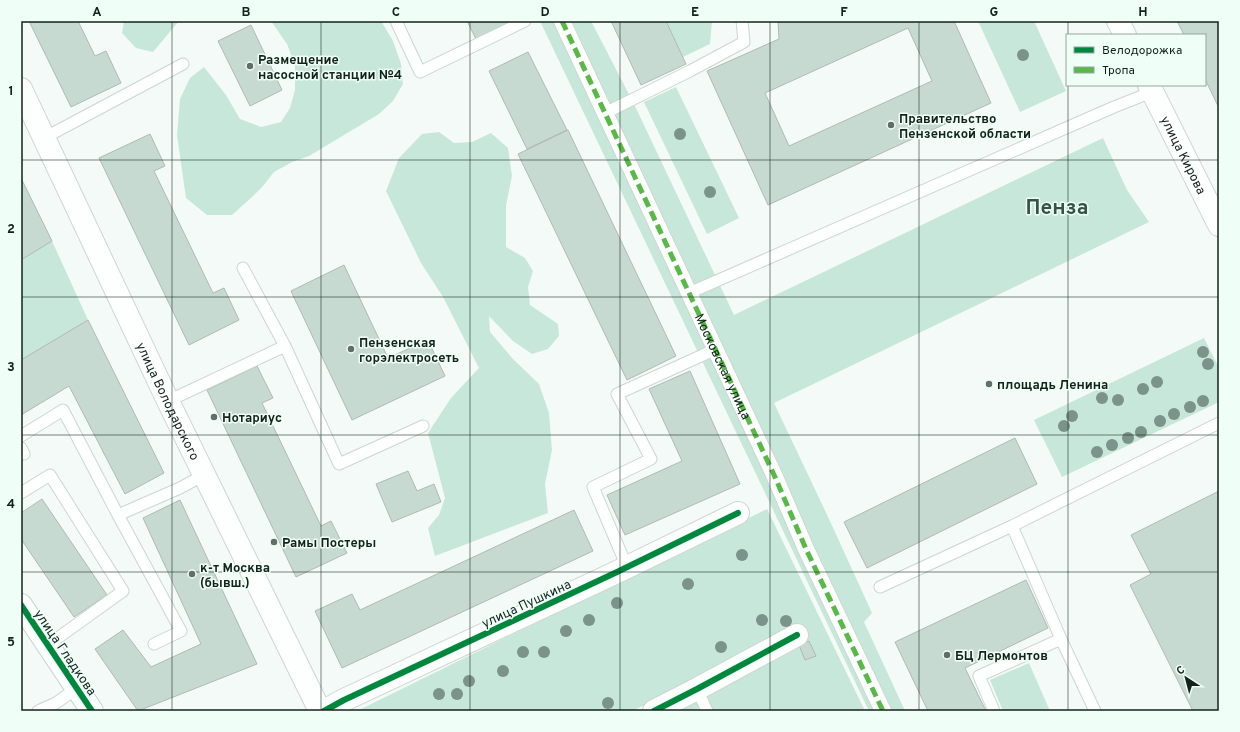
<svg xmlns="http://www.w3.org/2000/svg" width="1240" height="732" viewBox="0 0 1240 732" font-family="Overpass,sans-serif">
<rect width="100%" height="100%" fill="#f4faf7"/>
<path fill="#c7e7da" d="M124 21H179L153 52 136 48 122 33Z
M271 21H381L393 41 401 64 403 84 393 101 379 114 309 156 292 162 274 172 263 186 252 197 232 215H207L186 198 177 135 180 99 190 78 204 67 226 95 240 119 261 127 281 122 290 108 295 90V65L287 44Z
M540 21H591L634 104 734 315 1103 138 1127 190 1149 222 774 403 829 519 872 613 864 622 905 711H869Z
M666 21H712L710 44 683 57Z
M978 21H1034L1066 91 1020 112Z
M676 87 739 218 707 234 644 102Z
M439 132 454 143 472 142 491 133 508 148 512 176 506 205V247L525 258 533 271 528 287 530 305 558 324 559 336 548 349 532 354 513 341 489 316 490 332 513 359 539 384 549 413 552 450 545 484 548 513 435 556 428 528 439 515 445 498 428 433 451 398 479 368 443 297 421 263 386 191 399 158 422 134Z
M52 241 88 320 21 360V260Z
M1204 338 1219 368V402L1062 477 1034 420Z
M767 509 865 711H671L664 696 632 711H357Z
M1029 663 1050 711H1003L990 680Z"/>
<path fill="#c7dad2" stroke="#b0b9b5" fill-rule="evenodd" d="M29 21H78L95 56 106 51 121 83 71 107Z
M467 21H513L476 39Z
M611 21H666L686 64 641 85Z
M778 21H954L991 103 768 205 707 71 779 39ZM908 28 932 81 789 146 765 93Z
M1177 21H1219V108L1205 79V35H1184Z
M251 25 282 90 250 106 218 41Z
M528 52 567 130 527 149 489 71Z
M568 130 676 356 627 380 518 154Z
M150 134 165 166 154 171 213 293 224 288 239 320 189 345 99 158Z
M21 178 52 241 21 260Z
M344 265 388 358 428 340 445 376 352 420 291 291Z
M88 320 164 473 125 494 69 386 21 415V360Z
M257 366 273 398 262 403 321 526 331 521 347 553 296 577 207 390Z
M690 371 740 484 625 535 607 495 682 461 649 389Z
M1015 438 1037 484 867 568 844 522Z
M408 471 417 491 434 484 441 502 392 522 376 484Z
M1219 491V711H1193L1130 585 1151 574 1131 535Z
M42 499 107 595 74 617 21 539V513Z
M180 500 257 664 138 711 95 649 123 630 151 667 201 644 143 518Z
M574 510 593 551 342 668 315 611 352 594 360 610Z
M1026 580 1048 628 965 668 986 711H928L895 642Z
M809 641 816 656 805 660 799 645Z"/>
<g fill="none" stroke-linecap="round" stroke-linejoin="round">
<g stroke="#ccd6d1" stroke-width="13">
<path id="service" d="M396 21 420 72 525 21
M605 113 690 71 744 42 742 21
M44 138 183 64
M689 293 1114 107 1152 92
M285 346 339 464 423 426
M168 401 285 346 243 268
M21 436 63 410 118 515 180 488 204 475
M21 448 24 454
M21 493 50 475 123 591 48 645
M118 515 181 631 154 644
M1012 526 1061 639 1095 711
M627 567 593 487 651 459 617 394 714 350
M880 587 1012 526 1219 423
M697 689 707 711
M38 711 56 703 77 688
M994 711 979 676 1061 639"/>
</g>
<g stroke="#ccd6d1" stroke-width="18">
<g id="pedestrian">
<path id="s1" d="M562 21 775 477 806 549 883 711"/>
</g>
</g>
<g stroke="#ccd6d1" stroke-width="24">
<path id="minor" d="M21 605 92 711
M324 711 344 700 617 572 738 513
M654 711 697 689 797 635"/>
</g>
<g stroke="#ccd6d1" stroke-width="24">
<g id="primary">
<path d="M1118 21 1125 35"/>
<path id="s2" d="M1149 85 1219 225"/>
<path id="s3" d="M21 89 168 401 320 711"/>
</g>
</g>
<use href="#service" stroke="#fdfefe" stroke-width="11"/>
<use href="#pedestrian" stroke="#fdfefe" stroke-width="16"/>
<use href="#minor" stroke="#fdfefe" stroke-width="22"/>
<use href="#primary" stroke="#fdfefe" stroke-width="22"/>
<path stroke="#58b947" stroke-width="5" stroke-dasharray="10 5" stroke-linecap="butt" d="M562 21 775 477 806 549 883 711"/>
<g stroke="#f0fef8" stroke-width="8">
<path id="cycleway" d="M21 605 92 711
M324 711 344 700 617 572 738 513
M654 711 697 689 797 635"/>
</g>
<use href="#cycleway" stroke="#00873e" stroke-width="6"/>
</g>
<g fill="#7b938a">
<circle cx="1023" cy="55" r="6"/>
<circle cx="680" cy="134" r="6"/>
<circle cx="710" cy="192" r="6"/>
<circle cx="1203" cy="352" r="6"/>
<circle cx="1208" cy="364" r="6"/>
<circle cx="1157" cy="382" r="6"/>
<circle cx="1143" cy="389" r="6"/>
<circle cx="1102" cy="398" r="6"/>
<circle cx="1118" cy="400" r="6"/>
<circle cx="1203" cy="401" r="6"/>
<circle cx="1190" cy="407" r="6"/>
<circle cx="1174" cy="414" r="6"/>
<circle cx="1072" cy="416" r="6"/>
<circle cx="1160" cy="421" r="6"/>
<circle cx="1064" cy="426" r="6"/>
<circle cx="1141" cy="432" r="6"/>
<circle cx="1128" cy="438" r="6"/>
<circle cx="1112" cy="445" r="6"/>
<circle cx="1097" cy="452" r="6"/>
<circle cx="742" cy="555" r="6"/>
<circle cx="688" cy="584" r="6"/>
<circle cx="617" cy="603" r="6"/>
<circle cx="589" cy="620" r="6"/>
<circle cx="762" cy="620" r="6"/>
<circle cx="786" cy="621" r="6"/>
<circle cx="566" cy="631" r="6"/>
<circle cx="721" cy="647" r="6"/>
<circle cx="523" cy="652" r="6"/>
<circle cx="544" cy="652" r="6"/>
<circle cx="503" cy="671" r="6"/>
<circle cx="469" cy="681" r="6"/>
<circle cx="439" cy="694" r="6"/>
<circle cx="457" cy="694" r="6"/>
<circle cx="608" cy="703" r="6"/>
</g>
<path fill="none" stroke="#14221c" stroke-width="1" stroke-opacity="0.55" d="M172 21V711M321 21V711M470 21V711M620 21V711M770 21V711M919 21V711M1068 21V35M1068 85V711M21 160H1219M21 297H1219M21 435H1219M21 572H1219"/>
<g fill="#626e69" stroke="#f0fef8" stroke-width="1.5">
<circle cx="250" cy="66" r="4"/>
<circle cx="891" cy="125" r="4"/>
<circle cx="351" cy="349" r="4"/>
<circle cx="989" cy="384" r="4"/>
<circle cx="214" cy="417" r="4"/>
<circle cx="274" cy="542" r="4"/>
<circle cx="192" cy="574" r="4"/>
<circle cx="947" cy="655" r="4"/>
</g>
<g text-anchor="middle" stroke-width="3" stroke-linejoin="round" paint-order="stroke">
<g font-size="13" font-weight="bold" fill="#14221c" stroke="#f0fef8" text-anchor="start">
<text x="258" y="64">Размещение<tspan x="258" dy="15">насосной станции №4</tspan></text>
<text x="899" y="123">Правительство<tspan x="899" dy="15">Пензенской области</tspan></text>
<text x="359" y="347">Пензенская<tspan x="359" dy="15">горэлектросеть</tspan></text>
<text x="997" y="389">площадь Ленина</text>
<text x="222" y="422">Нотариус</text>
<text x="282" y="547">Рамы Постеры</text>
<text x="200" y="572">к-т Москва<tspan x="200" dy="15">(бывш.)</tspan></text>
<text x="955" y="660">БЦ Лермонтов</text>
</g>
<g font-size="13" fill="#14221c" stroke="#f0fef8">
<text dy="5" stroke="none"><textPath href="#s2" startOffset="78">улица Кирова</textPath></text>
<text dy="5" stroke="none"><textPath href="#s1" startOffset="381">Московская улица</textPath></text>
<text dy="5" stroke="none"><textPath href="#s3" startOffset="345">улица Володарского</textPath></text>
<text transform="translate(526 603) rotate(-25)" y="5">улица Пушкина</text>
<text transform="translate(66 652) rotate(56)" y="5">улица Гладкова</text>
</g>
<g font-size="21" font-weight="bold" fill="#345447" stroke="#f0fef8">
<text x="1057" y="214">Пенза</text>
</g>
</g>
<rect width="1240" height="732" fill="none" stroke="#f0fef8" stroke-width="44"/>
<rect x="1066" y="34" width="140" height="52" fill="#f0fef8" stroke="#98a6a0"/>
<rect x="1074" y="47" width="20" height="6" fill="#00873e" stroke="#98a6a0"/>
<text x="1102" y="54" font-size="12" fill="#14221c">Велодорожка</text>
<rect x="1074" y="67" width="20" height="6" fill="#58b947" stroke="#98a6a0"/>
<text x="1102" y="74" font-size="12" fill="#14221c">Тропа</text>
<g transform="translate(1186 678) rotate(324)" stroke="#f0fef8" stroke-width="3" paint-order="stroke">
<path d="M0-3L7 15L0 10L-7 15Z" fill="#14221c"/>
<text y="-6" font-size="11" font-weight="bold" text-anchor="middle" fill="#14221c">С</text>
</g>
<rect x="22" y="22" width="1196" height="688" fill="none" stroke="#14221c" stroke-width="1.5"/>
<g font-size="13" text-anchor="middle" font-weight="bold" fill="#14221c">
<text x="97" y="16">A</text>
<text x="246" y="16">B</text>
<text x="396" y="16">C</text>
<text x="545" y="16">D</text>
<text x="695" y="16">E</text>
<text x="844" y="16">F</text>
<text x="994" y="16">G</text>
<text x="1143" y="16">H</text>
<text x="11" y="95">1</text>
<text x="11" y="233">2</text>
<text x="11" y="371">3</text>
<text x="11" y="508">4</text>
<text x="11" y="646">5</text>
</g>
</svg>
